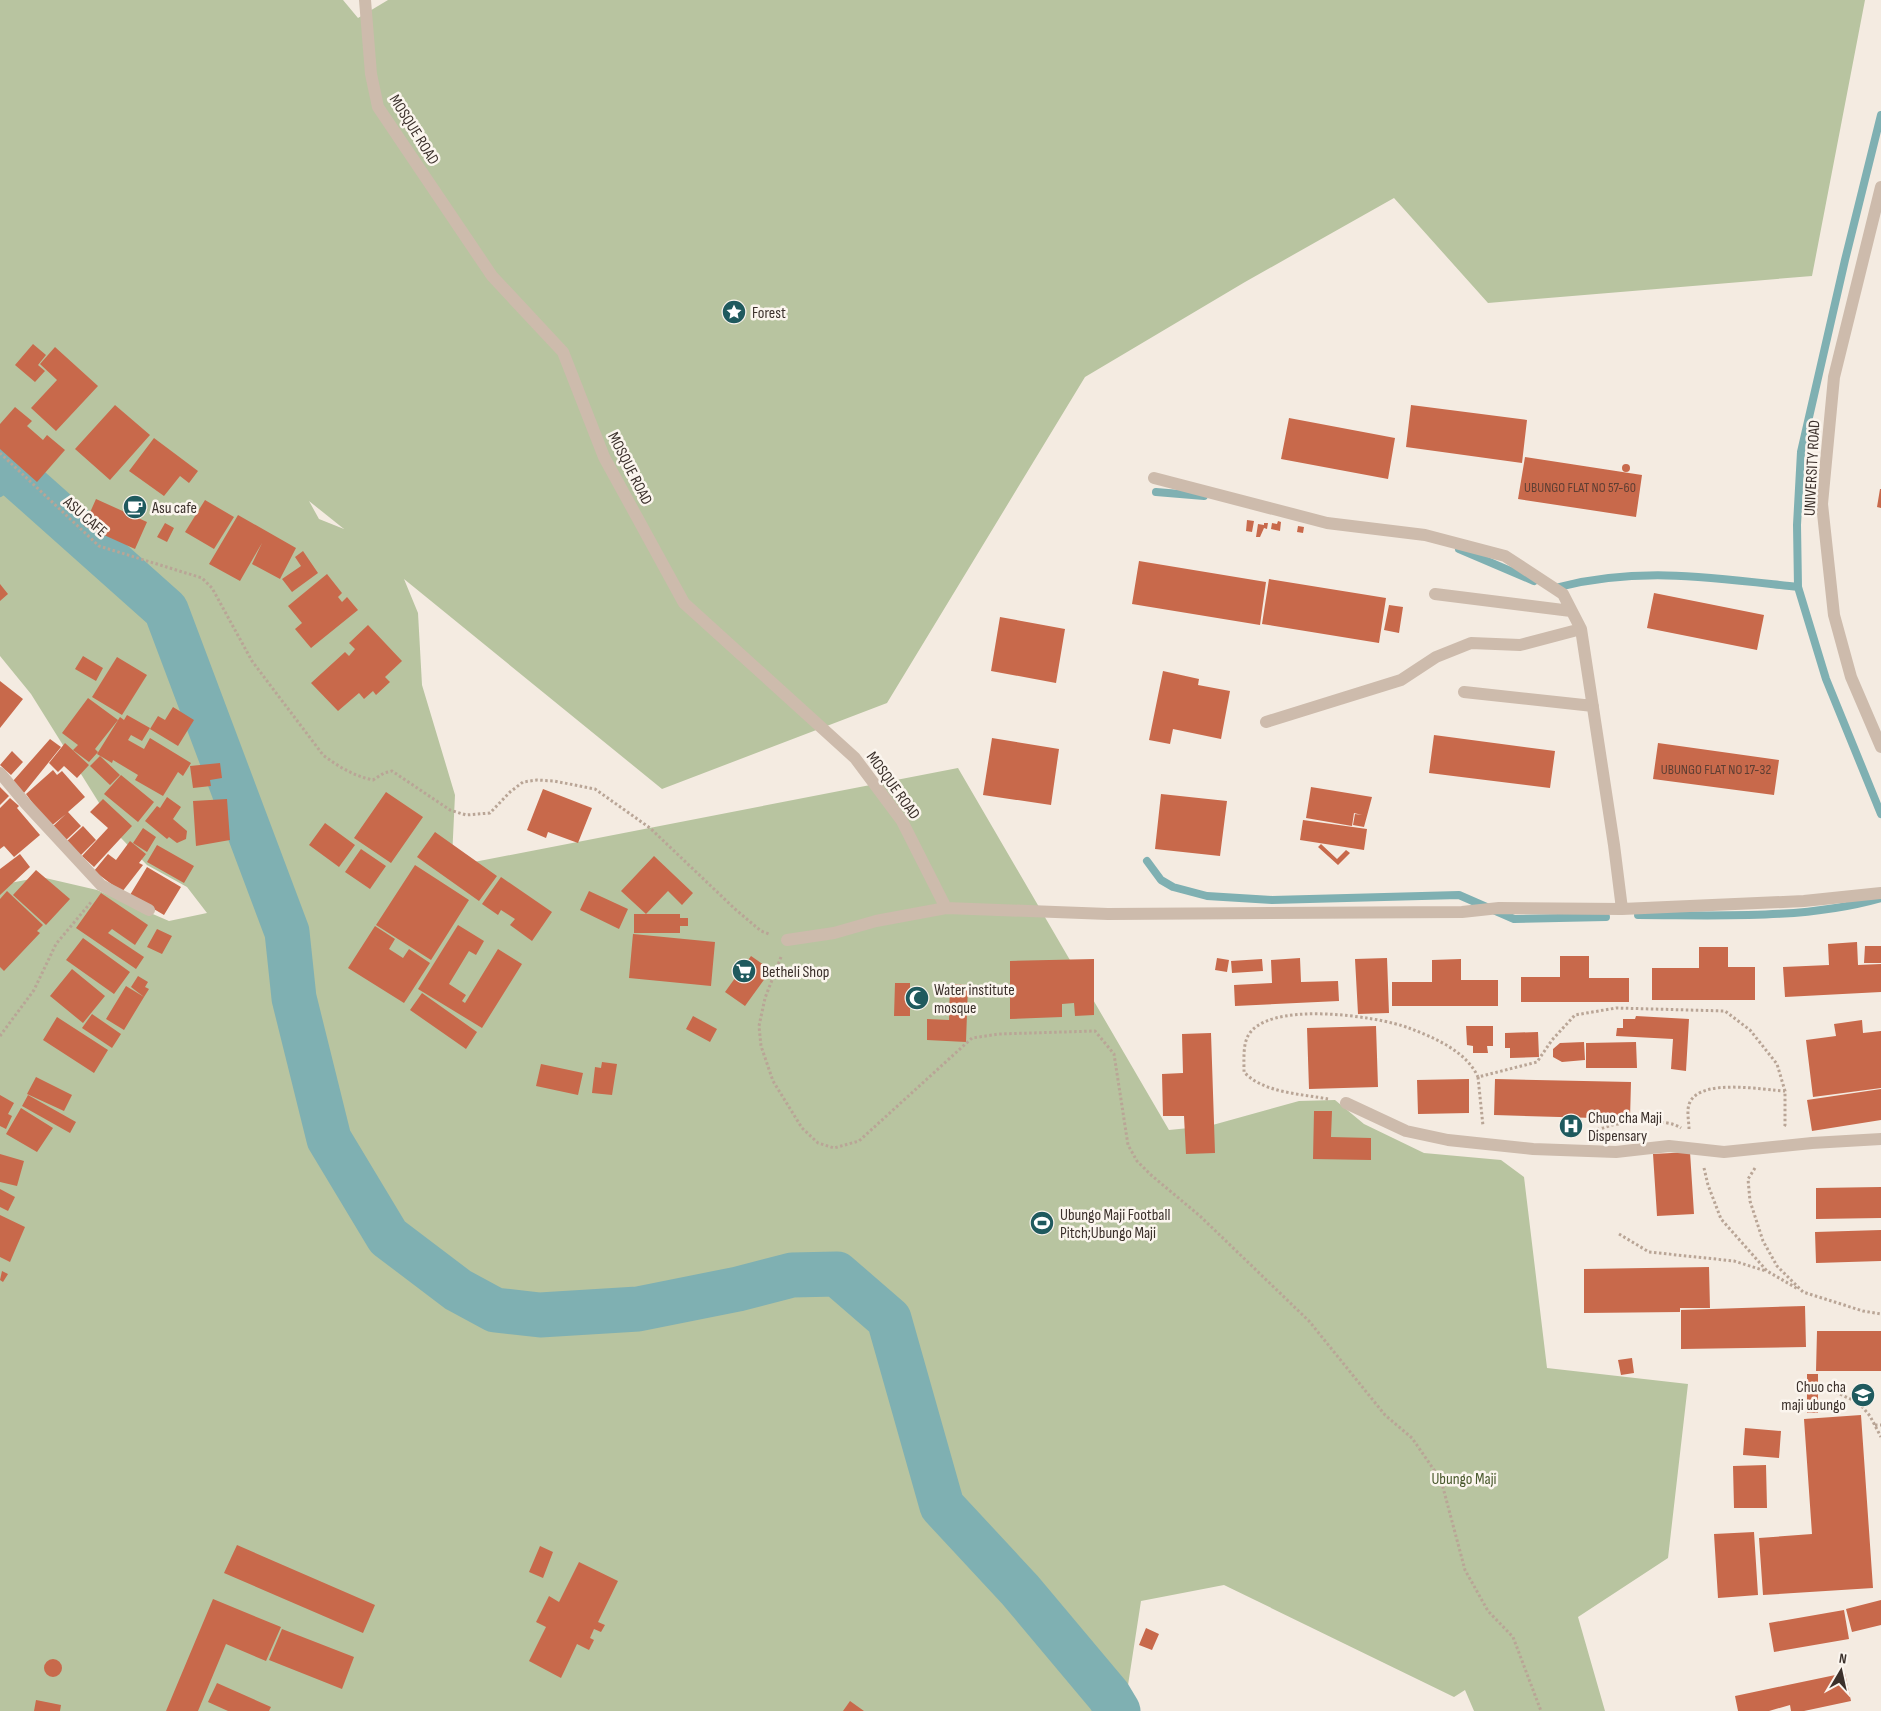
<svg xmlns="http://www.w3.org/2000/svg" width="1881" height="1711" viewBox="0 0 1881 1711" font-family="'Sofia Sans Condensed',sans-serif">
<rect width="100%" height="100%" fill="#f4ebe1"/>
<path fill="#b8c4a0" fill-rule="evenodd" d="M0 0H343L358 18 388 0H1865L1812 276 1488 303 1394 198 1245 282 1085 377 887 703 662 789 404 579 418 613 422 685 455 795 452 858 443 868 958 768 1169 1130 1209 1126 1299 1101 1335 1100 1364 1124 1424 1153 1501 1160 1524 1177 1547 1368 1688 1384 1668 1558 1578 1617 1605 1711H1474L1465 1690 1454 1697 1224 1585 1141 1601 1124 1711H0V885L41 877 97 890 169 921 207 913 187 887 147 865 121 838 31 694 0 656ZM309 501 344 529 319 519Z"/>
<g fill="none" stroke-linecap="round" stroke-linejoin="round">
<path stroke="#7fb0b2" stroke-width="8" d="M1881 115 1845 260 1801 452 1797 525 1798 587 1826 679 1881 814
M1156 492 1204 496
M0 493 20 479
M1459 549 1534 581
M1559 587C1641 566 1716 578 1798 587
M1147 861 1161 880 1173 887 1207 896 1272 900 1459 895 1514 919 1606 917
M1638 915C1718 915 1804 920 1881 898"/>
<path stroke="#7fb0b2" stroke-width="45" d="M0 462 166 610 287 932 294 998 329 1139 388 1237 458 1290 495 1310 540 1315 638 1309 738 1289 792 1275 837 1274 889 1319 942 1506 1020 1590 1109 1696 1118 1711"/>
</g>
<path fill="#c8694b" d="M33 344 46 355 38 365 45 371 35 382 15 365Z
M55 347 98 386 56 431 31 408 57 380 40 364Z
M115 405 150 435 110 480 75 449Z
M1411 405 1527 420 1522 463 1406 447Z
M15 407 32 421 27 426 43 440 47 435 65 450 37 482 0 449V424Z
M1289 418 1395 438 1388 479 1281 459Z
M154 438 198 471 189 483 180 476 164 496 129 471Z
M1525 457 1642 475 1636 517 1518 499Z
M1622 468a4 4 0 1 1 8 0a4 4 0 1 1-8 0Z
M1880 489H1881V508L1877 507Z
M96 499 147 522 135 549 84 526Z
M205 500 234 517 214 549 185 532Z
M238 515 296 548 280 579 252 564 262 543 240 581 209 564Z
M1247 520 1254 521 1252 532 1246 531Z
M1278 521 1281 522 1280 531 1271 529 1272 523 1277 524Z
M165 523 174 528 167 542 157 537Z
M1264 523H1268L1267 529 1264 528 1260 537H1256L1258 524 1264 525Z
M1298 526 1304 527 1303 533 1297 532Z
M303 551 318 573 292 592 282 579 301 566 295 557Z
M1139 561 1266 582 1260 625 1132 604Z
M327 574 342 593 338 597 342 602 347 597 358 610 311 648 295 629 302 623 288 606Z
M1269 579 1386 598 1379 643 1262 624Z
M0 584 8 594 0 601Z
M1654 593 1764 615 1757 650 1647 628Z
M1389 605 1403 607 1399 633 1384 630Z
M1000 617 1065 629 1056 683 991 671Z
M368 625 402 661 385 677 390 682 376 695 373 691 364 699 359 693 338 711 311 683 345 652 349 656 355 649 349 643Z
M83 656 103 668 96 681 75 669Z
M117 657 147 675 122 715 92 697Z
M1163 671 1199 679 1198 685 1230 691 1221 739 1173 729 1170 744 1149 740Z
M0 681 23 699 0 728Z
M88 698 118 720 95 749 98 752 89 762 73 750 78 745 62 733Z
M173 707 194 720 178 746 150 729 158 716 165 720Z
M127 715 150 728 142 741 131 735 128 740 144 749 150 738 191 763 183 776 178 772 163 796 135 780 138 775 113 760 112 763 97 754 120 717 124 720Z
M1434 735 1555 751 1550 788 1429 773Z
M992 738 1059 749 1051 805 983 795Z
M50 739 61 747 24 793 13 781Z
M65 743 89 765 77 778 64 766 58 772 49 763Z
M1658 743 1779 760 1774 795 1653 779Z
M12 751 23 762 11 775 0 765Z
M100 756 120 775 110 785 90 766Z
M220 763 222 778 210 780 211 786 193 788 190 766Z
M53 770 57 775 62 771 85 797 68 812 81 826 64 842 51 828 66 814 50 827 26 794Z
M121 775 154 802 138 822 104 794Z
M0 787 9 796 0 805Z
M1311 787 1372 797 1364 827 1353 825 1355 814 1362 815 1354 813 1352 826 1306 818Z
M543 789 592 808 578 843 548 832 546 838 527 830Z
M386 792 423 817 391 863 354 838Z
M1161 794 1227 801 1220 856 1155 849Z
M167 797 181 807 173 819 187 831 186 839 177 843 169 837 167 839 145 821 157 806 160 808Z
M10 798 19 806 17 808 40 835 14 857 4 846 0 849V808Z
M103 799 132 826 94 867 82 856 108 828 90 812Z
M227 799 230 840 196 846 193 801Z
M1303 820 1367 829 1364 850 1300 840Z
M325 823 355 845 339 867 309 845Z
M83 826 96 840 79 857 66 842Z
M143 828 156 837 147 852 133 843Z
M435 832 497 876 479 901 417 857Z
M130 841 146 854 139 863 143 865 122 892 94 871 108 854 116 860Z
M1321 844 1337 859 1346 850 1350 853 1338 865 1318 847Z
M157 845 194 866 184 883 147 862Z
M361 849 386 866 370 889 345 872Z
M20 854 30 867 0 895V869Z
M654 856 693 893 682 905 668 891 646 914 621 891Z
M415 865 469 900 431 960 376 925Z
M147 867 181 887 164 915 130 895Z
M36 870 70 899 46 925 13 895Z
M501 877 552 912 532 941 510 925 515 919 501 910 498 915 482 904Z
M7 891 43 925 37 931 40 933 4 971 0 967V899Z
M589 891 628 909 619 929 580 910Z
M101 893 148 925 135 945 112 929 108 933 144 957 136 969 76 928Z
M634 914H680V918H688V926H680V933H634Z
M458 925 484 941 476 955 469 951 449 984 466 995 462 1001 465 1003 498 949 522 964 482 1028 418 989Z
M375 926 395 939 389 949 403 958 409 949 430 963 404 1003 348 968Z
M157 929 172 936 162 954 147 947Z
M633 934 715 942 711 986 629 978Z
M83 938 130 972 114 994 66 960Z
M1857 942 1858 965 1881 964V992L1785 997 1783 967 1829 965 1828 944Z
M1865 946H1881V963H1864Z
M1699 947H1728V967H1755V1000H1652V968H1699Z
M751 956 771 970 745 1006 725 992Z
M1560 956H1589V978H1629V1002H1521V977H1560Z
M1217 958 1229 960 1227 972 1215 970Z
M1300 958 1301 982 1338 981 1339 1001 1235 1006 1234 985 1272 983 1271 960Z
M1387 958 1389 1013 1358 1014 1355 959Z
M1094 959V1015L1075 1016 1074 1003 1062 1004V1017L1010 1019V961Z
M1262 959 1263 971 1232 973 1231 961Z
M1461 959V980H1498V1006H1392V982H1432V960Z
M72 969 105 996 83 1023 50 996Z
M138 976 148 982 145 987 149 989 144 997 131 987Z
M895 983H910V1016H894Z
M950 984 968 985 966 1042 927 1040V1019L949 1020Z
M126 986 144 997 124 1030 106 1019Z
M422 993 477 1032 466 1049 410 1010Z
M92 1014 121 1034 112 1048 82 1028Z
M693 1016 717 1029 710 1042 686 1029Z
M1636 1016 1689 1019 1686 1071 1671 1069 1673 1039 1616 1036 1617 1028H1623V1019H1635Z
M57 1017 108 1050 94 1073 43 1040Z
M1862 1020 1863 1033 1881 1031V1088L1813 1097 1806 1040 1836 1036 1834 1024Z
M1376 1026 1378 1087 1309 1089 1307 1028Z
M1466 1026H1493V1046H1487L1488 1053H1473V1046L1467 1045Z
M1538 1032 1539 1057 1510 1058V1048H1505V1033Z
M1211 1033 1215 1153 1186 1154 1184 1116H1163L1162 1074 1183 1073 1182 1034Z
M1584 1042 1585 1060 1562 1062 1553 1057V1049L1560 1043Z
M1636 1042 1637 1068H1586V1043Z
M602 1062 617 1064 612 1095 592 1093 595 1067 601 1068Z
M541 1064 583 1073 578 1095 536 1086Z
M36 1077 72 1095 64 1111 27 1094Z
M1469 1079V1113L1418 1114 1417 1080Z
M1495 1079 1631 1082 1630 1119 1494 1115Z
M1881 1089V1120L1812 1131 1807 1100Z
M0 1095 14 1103 8 1114 12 1116 6 1129 0 1126Z
M28 1095 76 1122 70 1133 22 1106Z
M21 1108 53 1128 37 1152 6 1134Z
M1314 1111H1332L1331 1137 1371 1138V1160L1313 1159Z
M1690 1152 1694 1214 1657 1216 1653 1154Z
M0 1154 24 1161 17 1186 0 1182Z
M1881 1187V1218L1816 1219V1188Z
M0 1189 15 1197 8 1211 0 1207Z
M0 1215 25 1227 10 1262 0 1257Z
M1881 1230V1261L1816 1263 1815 1232Z
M1709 1267 1710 1308H1680V1312L1584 1313V1269Z
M2 1271 8 1274 3 1282 0 1280Z
M1805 1306 1806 1347 1681 1349V1310Z
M1817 1331H1881V1371H1816Z
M1632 1358 1634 1373 1621 1375 1618 1360Z
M1807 1374H1818V1413H1807Z
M1861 1415 1873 1588 1763 1595 1759 1538 1812 1534 1804 1419Z
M1745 1428 1781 1431 1779 1458 1743 1455Z
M1766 1465 1767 1508H1734L1733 1466Z
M1754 1532 1758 1595 1718 1598 1714 1534Z
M237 1545 375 1605 363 1633 224 1573Z
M540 1546 553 1552 543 1578 529 1572Z
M579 1562 618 1581 598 1622 605 1625 601 1632 594 1629 590 1638 594 1640 589 1650 577 1644 561 1678 529 1661 546 1627 536 1622 549 1596 559 1602Z
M213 1599 281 1627 266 1661 226 1644 198 1711H166Z
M1881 1600V1625L1852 1632 1846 1609Z
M1844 1610 1849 1639 1774 1652 1769 1623Z
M1146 1628 1159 1634 1152 1650 1139 1645Z
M282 1629 354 1657 342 1689 269 1660Z
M44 1668a9 9 0 1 1 18 0a9 9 0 1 1-18 0Z
M1845 1673 1851 1701 1804 1711H1791L1790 1705 1769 1711H1738L1735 1696Z
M217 1683 271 1707 269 1711H228L208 1702Z
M36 1700 61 1705 60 1711H34Z
M850 1701 864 1711H843Z"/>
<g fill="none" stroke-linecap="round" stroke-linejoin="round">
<path stroke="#b9a596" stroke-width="3" stroke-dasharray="2.5 2.5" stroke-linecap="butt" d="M0 453 99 546 202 578 212 588 252 661 323 755C339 767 354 776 373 780L384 773 392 771 450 810 466 815 490 813 510 792 523 782 537 780 554 781 595 789 650 828 735 909 761 931 769 934
M781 957 765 998 759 1026 761 1046 773 1081 802 1128 818 1143 834 1148 859 1141 972 1038 999 1034 1095 1031 1114 1054 1128 1145 1137 1161 1151 1175 1200 1216 1309 1321 1385 1415 1412 1438 1441 1480 1465 1570 1488 1611 1513 1637 1541 1711
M0 1036 34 990 56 944 92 901
M1478 1077 1483 1126
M1328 1099C1302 1094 1263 1093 1244 1072 1244 1062 1243 1047 1247 1038 1263 999 1378 1016 1409 1028 1435 1038 1466 1051 1478 1077L1537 1062 1552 1040 1575 1015 1616 1008 1725 1011 1750 1030 1777 1064 1785 1091V1125L1783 1128
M1689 1129C1689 1120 1686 1110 1690 1102 1702 1078 1763 1090 1785 1091
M1592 1130C1599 1130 1605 1127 1612 1125 1629 1122 1667 1118 1681 1128
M1704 1168 1708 1185 1721 1219 1767 1271 1798 1289
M1755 1168 1748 1179 1750 1201 1763 1241 1777 1266 1803 1292 1863 1311 1881 1314
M1619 1234 1649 1252 1734 1261 1766 1271
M1831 1390 1859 1403 1870 1416 1881 1437
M1875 1425H1881"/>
<path stroke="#cdbbac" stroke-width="12" d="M365 0 371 74 378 107 492 276 563 352 604 457 684 603 855 758 902 821 946 908
M1881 187 1834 377 1822 504 1834 615 1851 677 1881 747
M1154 478 1327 523 1425 535 1505 556 1563 594 1581 629 1614 845 1622 909
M1435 594 1571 611
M1464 692 1593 706
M1266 722 1401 680 1436 657 1471 643 1520 645 1581 629
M0 773 26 804 101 885 149 910
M787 940 834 933 876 921 946 908 1108 914 1462 912 1499 908 1622 909 1804 901 1881 893
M1346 1103 1406 1131 1448 1140 1533 1149 1616 1152 1669 1146 1724 1152 1812 1143 1881 1139"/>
</g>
<defs>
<g id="sight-disc" transform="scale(1.25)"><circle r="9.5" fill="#1f5a5e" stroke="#fbf5ee"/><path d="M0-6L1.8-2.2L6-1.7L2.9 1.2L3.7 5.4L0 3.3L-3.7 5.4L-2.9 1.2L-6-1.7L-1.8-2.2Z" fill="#fff"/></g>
<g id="cafe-disc" transform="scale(1.25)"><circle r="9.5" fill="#1f5a5e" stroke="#fbf5ee"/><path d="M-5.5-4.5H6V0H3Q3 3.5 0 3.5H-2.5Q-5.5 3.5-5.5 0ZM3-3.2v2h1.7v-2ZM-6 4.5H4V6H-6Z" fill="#fff"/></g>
<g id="supermarket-disc" transform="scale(1.25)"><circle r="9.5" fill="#1f5a5e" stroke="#fbf5ee"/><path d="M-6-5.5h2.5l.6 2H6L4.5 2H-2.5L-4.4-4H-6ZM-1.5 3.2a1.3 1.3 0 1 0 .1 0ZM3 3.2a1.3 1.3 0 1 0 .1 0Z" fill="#fff"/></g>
<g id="mosque-disc" transform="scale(1.25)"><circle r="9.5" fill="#1f5a5e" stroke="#fbf5ee"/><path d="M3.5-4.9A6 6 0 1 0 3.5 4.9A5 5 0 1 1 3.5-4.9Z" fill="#fff"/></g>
<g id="hospital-disc" transform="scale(1.25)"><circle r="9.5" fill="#1f5a5e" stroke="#fbf5ee"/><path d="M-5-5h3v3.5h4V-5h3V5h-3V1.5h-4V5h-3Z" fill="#fff"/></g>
<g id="stadium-disc" transform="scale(1.25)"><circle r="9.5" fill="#1f5a5e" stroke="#fbf5ee"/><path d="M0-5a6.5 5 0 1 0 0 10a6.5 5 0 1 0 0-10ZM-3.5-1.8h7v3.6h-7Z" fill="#fff"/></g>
<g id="school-disc" transform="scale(1.25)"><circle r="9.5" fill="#1f5a5e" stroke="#fbf5ee"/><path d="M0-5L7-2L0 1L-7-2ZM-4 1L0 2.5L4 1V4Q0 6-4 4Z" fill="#fff"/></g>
</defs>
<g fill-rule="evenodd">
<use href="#sight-disc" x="734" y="312"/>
<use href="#cafe-disc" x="135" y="507"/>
<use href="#supermarket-disc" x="744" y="971"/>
<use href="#mosque-disc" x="917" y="998"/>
<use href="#hospital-disc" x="1571" y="1126"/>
<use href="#stadium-disc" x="1042" y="1223"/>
<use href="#school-disc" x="1863" y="1395"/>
</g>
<g text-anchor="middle" stroke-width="5" stroke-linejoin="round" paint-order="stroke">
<g font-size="14" fill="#5e3e33">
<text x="1580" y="492">UBUNGO FLAT NO 57-60</text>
<text x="1716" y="774">UBUNGO FLAT NO 17-32</text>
</g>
<g font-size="16" fill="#3b302b" stroke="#fbf5ee">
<text transform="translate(415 129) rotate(58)" y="6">MOSQUE ROAD</text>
<text transform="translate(631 468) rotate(63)" y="6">MOSQUE ROAD</text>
<text transform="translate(1811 468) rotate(-87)" y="6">UNIVERSITY ROAD</text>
<text transform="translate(86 516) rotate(41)" y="6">ASU CAFE</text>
<text transform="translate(894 785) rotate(54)" y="6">MOSQUE ROAD</text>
</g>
<g font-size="16" fill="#3b302b" stroke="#fbf5ee" text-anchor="start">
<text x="752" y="318">Forest</text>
<text x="152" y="513">Asu cafe</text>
<text x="762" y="977">Betheli Shop</text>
<text x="934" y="995">Water institute<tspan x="934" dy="18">mosque</tspan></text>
<text x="1588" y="1123">Chuo cha Maji<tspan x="1588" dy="18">Dispensary</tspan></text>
<text x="1060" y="1220">Ubungo Maji Football<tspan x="1060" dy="18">Pitch;Ubungo Maji</tspan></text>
<text x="1846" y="1392" text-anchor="end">Chuo cha<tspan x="1846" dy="18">maji ubungo</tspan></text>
</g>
<g font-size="16" fill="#4a5a2e" stroke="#fbf5ee">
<text x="1464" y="1484">Ubungo Maji</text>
</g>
</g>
<g transform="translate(1841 1671) rotate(9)" stroke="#fbf5ee" stroke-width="4" paint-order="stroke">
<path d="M0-4L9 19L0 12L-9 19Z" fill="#3b302b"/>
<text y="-8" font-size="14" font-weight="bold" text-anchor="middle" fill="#3b302b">N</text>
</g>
</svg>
